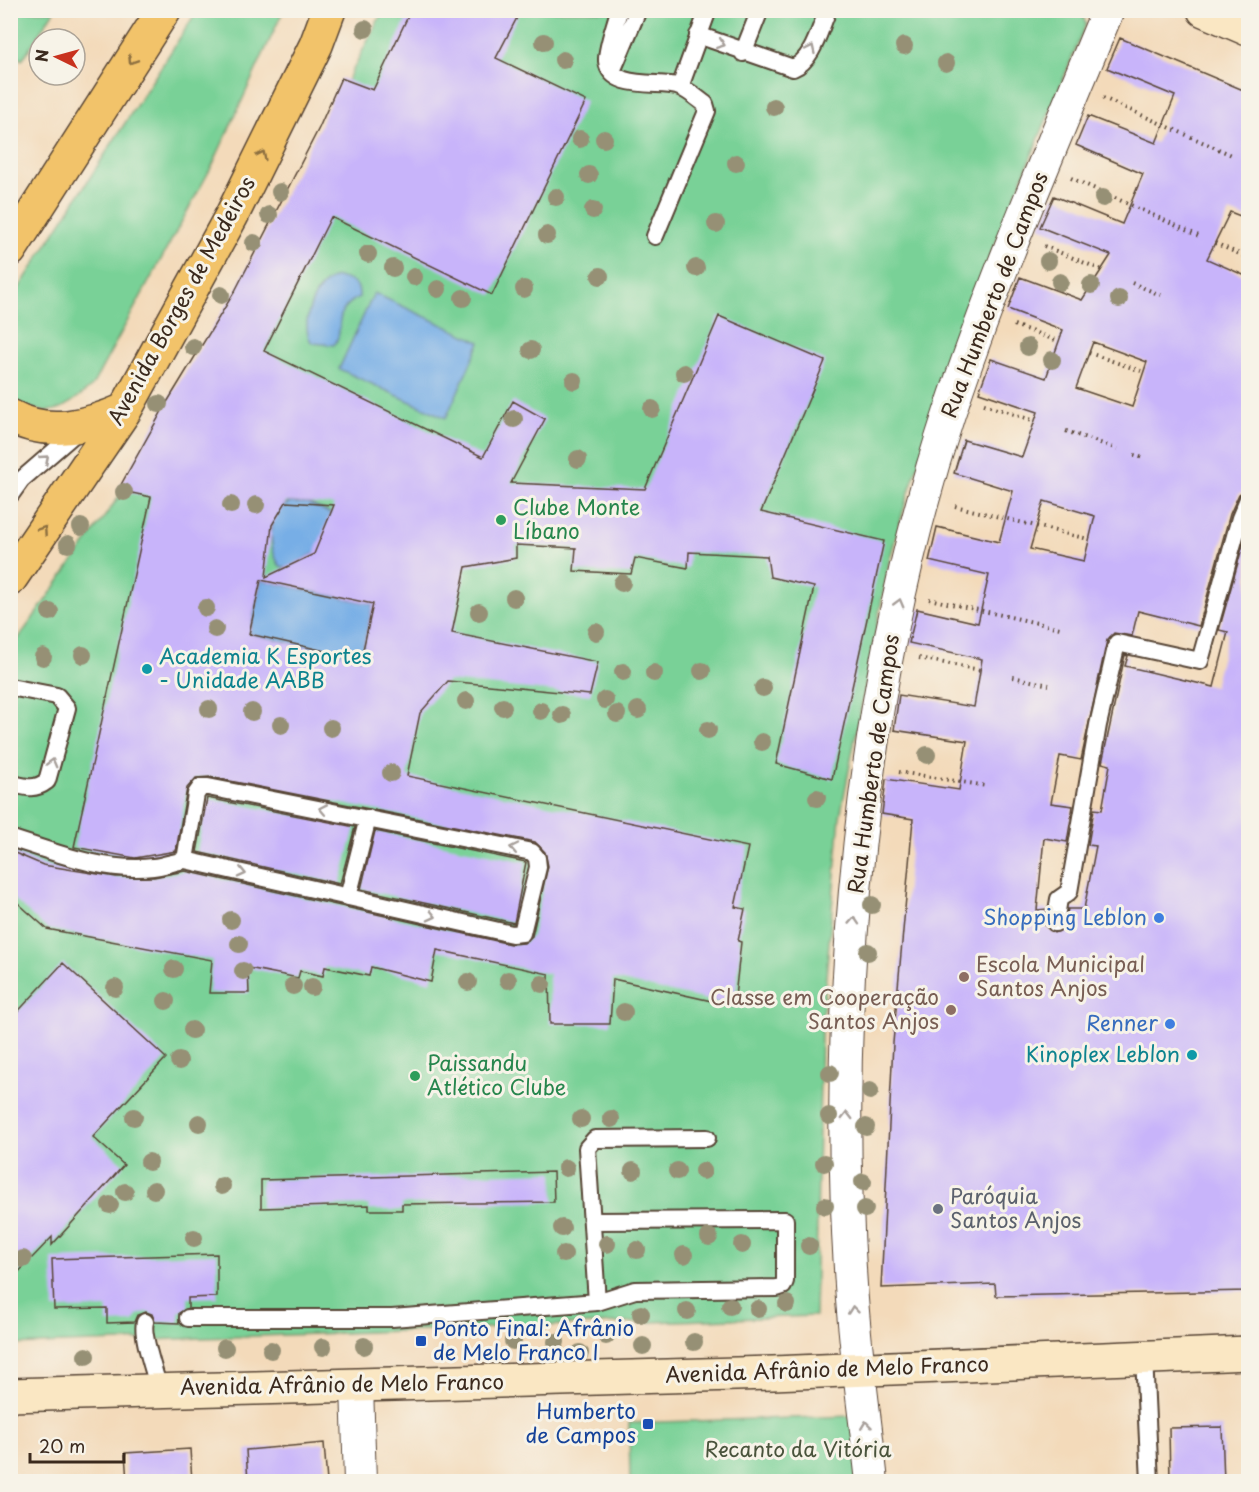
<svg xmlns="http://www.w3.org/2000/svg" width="1259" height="1492" viewBox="0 0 1259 1492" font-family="'Playpen Sans',sans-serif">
<rect width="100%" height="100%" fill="#f7f3e8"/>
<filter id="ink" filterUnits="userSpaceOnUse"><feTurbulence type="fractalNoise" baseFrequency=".0167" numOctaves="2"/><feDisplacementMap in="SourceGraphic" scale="12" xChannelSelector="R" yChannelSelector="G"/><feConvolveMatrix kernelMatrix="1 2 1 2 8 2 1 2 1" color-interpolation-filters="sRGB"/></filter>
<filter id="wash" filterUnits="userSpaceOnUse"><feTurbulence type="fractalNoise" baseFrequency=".008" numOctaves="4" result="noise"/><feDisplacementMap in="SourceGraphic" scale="24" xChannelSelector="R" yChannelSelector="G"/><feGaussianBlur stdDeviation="1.35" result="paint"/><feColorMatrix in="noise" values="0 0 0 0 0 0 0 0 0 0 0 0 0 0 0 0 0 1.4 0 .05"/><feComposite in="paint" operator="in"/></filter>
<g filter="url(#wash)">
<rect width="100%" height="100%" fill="#f3daba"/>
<path fill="#79d197" stroke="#5a7e5a" stroke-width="1.5" d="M10 11H54L22 60 11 53Z
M197 11H283L212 166 92 386C58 414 53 417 11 402L10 302Z
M383 11H1081L1086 24 974 295 906 501 889 562 840 817 821 1034 815 1316 11 1345V649L173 420Z
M854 1416 859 1481H630L629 1423Z"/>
<path fill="#77aee6" stroke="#596c82" stroke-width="1.5" d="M338 277C351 281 360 282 359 297 329 313 346 331 334 345L312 343C298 325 315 280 338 277Z
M374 293 480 342 446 418 339 369Z
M289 503H307L354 524 314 554 287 568 280 566C268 549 266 513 289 503Z
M261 580 373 604 361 659 249 634Z"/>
<g id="blocks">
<path fill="#c8b4fa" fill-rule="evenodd" d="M411 10H521L496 58 586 101 492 295 331 217 264 351 483 457 513 401 545 419 511 483 645 489 719 316 825 361 761 512 884 541 832 779 776 764 814 587 770 577 767 556 689 552 688 568 635 558 631 574 574 571 576 548 516 545V558L466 567 452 633 598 662 590 695 448 681 420 713 407 776 748 847 735 907 745 909 738 941 741 942 734 1006 613 979 610 1024H550L549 974 437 950 431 982 371 967 369 976 325 967 323 976 300 971 298 978 248 968 249 993H209L212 960 47 929 10 896V851L43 865 116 877H154L185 871 510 944 524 943 532 936 548 866 545 852 535 842 210 777 196 778 187 788 176 851 135 858 74 847 151 497 118 490 166 404 235 291 319 128 341 78 373 90ZM286 502 334 505 314 554 266 577 272 525ZM261 580 373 604 361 659 249 634Z
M1120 38 1248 92V219L1230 212 1207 259 1248 277V489L1239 494 1230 514 1199 626 1138 611 1132 636 1114 633 1107 640 1081 760 1060 756 1051 803 1073 806 1067 842 1044 838 1037 910 1047 909 1045 926 1054 933 1063 929 1068 909H1084L1096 846 1088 845 1094 809 1102 810 1110 765 1102 763 1125 655 1128 656 1125 666 1214 687 1228 632 1219 630 1248 527V1291L996 1296 995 1284 881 1288 893 1043 913 819 882 814 886 779 959 790 967 741 894 730 899 695 974 707 982 659 909 643 917 609 978 623 989 575 929 561 937 527 999 542 1013 491 954 473 964 440 1022 457 1038 412 979 392 991 359 1046 378 1063 330 1008 309 1020 277 1082 300 1111 255 1040 227 1054 196 1122 224 1143 174 1076 145 1088 116 1156 143 1175 96 1107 68ZM1093 342 1147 362 1132 407 1076 388ZM1044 501 1095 516 1084 561 1030 549Z
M207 798 355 827 340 884 197 852Z
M375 831 526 862 514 923 361 889Z
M63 963 166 1058 93 1137 124 1165 52 1245V1237L10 1281V1020Z
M553 1172 554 1202 402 1204V1210H369V1205L261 1208V1180Z
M217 1254V1297L188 1298V1308L179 1313V1323L155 1322 152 1314 146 1312 137 1315 134 1322 107 1323V1308L54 1309 52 1259Z
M1222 1427 1224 1482H1170L1169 1428Z
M324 1443 327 1482H248L246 1450Z
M190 1449 192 1482H127L125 1453Z"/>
</g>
</g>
<g filter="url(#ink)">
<use href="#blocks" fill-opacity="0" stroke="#574435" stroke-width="1.5"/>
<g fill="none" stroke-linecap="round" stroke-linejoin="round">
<g stroke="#574435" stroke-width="20">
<path id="lane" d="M619 10C616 23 606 49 607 61 610 90 658 81 677 86 687 89 697 98 705 104L707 111 655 236
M698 35 793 68C813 60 819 30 828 10
M743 53 760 10
M613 69 638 10
M680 87 708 10
M11 494 21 480 80 429
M10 687 57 696 67 708 47 781C34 791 25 787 10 783
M10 838C54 852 106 873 153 867 163 866 174 862 185 860L512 934 522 933 538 867 537 858 532 852 208 787H201L196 794 185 860
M348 897 368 818
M1055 923 1059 899 1069 892 1098 725 1117 643 1200 661 1240 518 1248 499
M597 1302 587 1148 595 1139 707 1138
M188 1318H392L597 1302 635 1290 777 1288 783 1286 785 1281V1220L592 1221
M145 1322C141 1335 155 1373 159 1389
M1144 1357 1150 1482"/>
</g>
<g stroke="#574435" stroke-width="34">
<path id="street" d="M357 1385 360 1482
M872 1482C865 1416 855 1351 851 1285 832 1002 860 683 949 414 995 276 1053 144 1108 10"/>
</g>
<g stroke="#574435" stroke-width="36">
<path id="secondary" d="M1204 10 1248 29
M10 1395 773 1373 1248 1353"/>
</g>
<g stroke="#574435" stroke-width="36">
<path id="highway" d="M10 250 164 10
M10 416C48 437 88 426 125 410
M10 579 125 410 232 215 316 45 329 10"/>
</g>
<path stroke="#574435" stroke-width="4" stroke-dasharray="1.5 4.5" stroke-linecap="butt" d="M1103 98 1234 156
M1071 178 1199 236
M1215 243 1248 258
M1044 246 1102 270
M1132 283 1163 296
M1014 325 1058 341
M1089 353 1141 371
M984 404 1035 421
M1066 431 1117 449
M1134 455 1143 458
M955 506 1088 539
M929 599 1060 628
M919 658 980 670
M1013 677 1049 685
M899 772 987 786"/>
<use href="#lane" stroke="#fff" stroke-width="16"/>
<use href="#street" stroke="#fff" stroke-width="32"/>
<use href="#secondary" stroke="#fae7c3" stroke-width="33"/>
<use href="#highway" stroke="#f2c36a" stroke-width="33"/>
</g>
<g fill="#969075">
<circle cx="365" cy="29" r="9"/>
<circle cx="544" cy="42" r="9"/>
<circle cx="904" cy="46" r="9"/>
<circle cx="563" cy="60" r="9"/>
<circle cx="946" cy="63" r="9"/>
<circle cx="774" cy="107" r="9"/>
<circle cx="580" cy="139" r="9"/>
<circle cx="604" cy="139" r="9"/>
<circle cx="736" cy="163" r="9"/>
<circle cx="589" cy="175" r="9"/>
<circle cx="280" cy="192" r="9"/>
<circle cx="556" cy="197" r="9"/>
<circle cx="1103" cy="198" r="9"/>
<circle cx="593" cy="210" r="9"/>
<circle cx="269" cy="215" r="9"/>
<circle cx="716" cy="224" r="9"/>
<circle cx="547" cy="235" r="9"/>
<circle cx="254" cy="243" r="9"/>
<circle cx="368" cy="254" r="9"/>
<circle cx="1048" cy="261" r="9"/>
<circle cx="393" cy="268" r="9"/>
<circle cx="696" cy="268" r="9"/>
<circle cx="600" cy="276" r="9"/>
<circle cx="414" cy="277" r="9"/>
<circle cx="1060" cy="282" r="9"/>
<circle cx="1091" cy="285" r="9"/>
<circle cx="438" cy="289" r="9"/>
<circle cx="524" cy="289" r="9"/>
<circle cx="221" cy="295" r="9"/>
<circle cx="463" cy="298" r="9"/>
<circle cx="1119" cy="299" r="9"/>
<circle cx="193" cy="347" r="9"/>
<circle cx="1028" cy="347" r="9"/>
<circle cx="531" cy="350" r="9"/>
<circle cx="1052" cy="360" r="9"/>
<circle cx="684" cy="373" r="9"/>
<circle cx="574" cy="381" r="9"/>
<circle cx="159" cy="404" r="9"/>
<circle cx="652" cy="409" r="9"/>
<circle cx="514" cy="419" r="9"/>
<circle cx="578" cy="459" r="9"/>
<circle cx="124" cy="492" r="9"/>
<circle cx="231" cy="505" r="9"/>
<circle cx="256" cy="505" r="9"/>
<circle cx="81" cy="527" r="9"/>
<circle cx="68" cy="544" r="9"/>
<circle cx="622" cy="583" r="9"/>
<circle cx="514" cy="598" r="9"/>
<circle cx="206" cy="608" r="9"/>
<circle cx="50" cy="612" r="9"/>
<circle cx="479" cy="612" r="9"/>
<circle cx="215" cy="629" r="9"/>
<circle cx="596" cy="632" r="9"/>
<circle cx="83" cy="655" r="9"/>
<circle cx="43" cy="657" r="9"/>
<circle cx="702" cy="671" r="9"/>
<circle cx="623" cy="672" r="9"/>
<circle cx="654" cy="673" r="9"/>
<circle cx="763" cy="688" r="9"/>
<circle cx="605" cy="700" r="9"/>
<circle cx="466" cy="701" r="9"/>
<circle cx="503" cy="707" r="9"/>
<circle cx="209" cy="709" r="9"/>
<circle cx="638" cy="710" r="9"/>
<circle cx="541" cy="711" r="9"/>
<circle cx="252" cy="712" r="9"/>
<circle cx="617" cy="714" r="9"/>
<circle cx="562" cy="715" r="9"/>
<circle cx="281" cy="725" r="9"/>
<circle cx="331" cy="728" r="9"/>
<circle cx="708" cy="730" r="9"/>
<circle cx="762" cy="742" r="9"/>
<circle cx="927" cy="755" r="9"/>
<circle cx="391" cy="773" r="9"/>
<circle cx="817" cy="798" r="9"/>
<circle cx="872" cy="905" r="9"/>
<circle cx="231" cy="920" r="9"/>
<circle cx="239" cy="944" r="9"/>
<circle cx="868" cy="952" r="9"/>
<circle cx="174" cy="969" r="9"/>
<circle cx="243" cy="971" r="9"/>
<circle cx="508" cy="980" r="9"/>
<circle cx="468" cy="982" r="9"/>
<circle cx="542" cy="984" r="9"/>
<circle cx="293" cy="986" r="9"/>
<circle cx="312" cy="987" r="9"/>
<circle cx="115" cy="988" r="9"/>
<circle cx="166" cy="1001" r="9"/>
<circle cx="624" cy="1012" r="9"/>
<circle cx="192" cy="1030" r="9"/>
<circle cx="179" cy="1061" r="9"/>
<circle cx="830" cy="1073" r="9"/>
<circle cx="870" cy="1091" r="9"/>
<circle cx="829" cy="1116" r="9"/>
<circle cx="134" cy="1117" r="9"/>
<circle cx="581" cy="1119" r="9"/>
<circle cx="611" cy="1119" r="9"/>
<circle cx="199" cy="1123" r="9"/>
<circle cx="866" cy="1127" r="9"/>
<circle cx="149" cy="1162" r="9"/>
<circle cx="824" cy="1163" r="9"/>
<circle cx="566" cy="1168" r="9"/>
<circle cx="633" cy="1171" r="9"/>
<circle cx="677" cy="1171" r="9"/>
<circle cx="703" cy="1171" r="9"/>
<circle cx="863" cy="1182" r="9"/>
<circle cx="222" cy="1186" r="9"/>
<circle cx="154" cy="1190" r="9"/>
<circle cx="125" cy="1192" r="9"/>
<circle cx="110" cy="1205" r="9"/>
<circle cx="825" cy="1206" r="9"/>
<circle cx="865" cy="1209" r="9"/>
<circle cx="562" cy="1228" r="9"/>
<circle cx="709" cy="1237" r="9"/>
<circle cx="194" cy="1238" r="9"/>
<circle cx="607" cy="1244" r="9"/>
<circle cx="742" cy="1245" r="9"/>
<circle cx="809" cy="1246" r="9"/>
<circle cx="637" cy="1250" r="9"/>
<circle cx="564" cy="1254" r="9"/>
<circle cx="684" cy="1255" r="9"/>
<circle cx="23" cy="1259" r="9"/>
<circle cx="787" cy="1304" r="9"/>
<circle cx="730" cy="1306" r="9"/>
<circle cx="758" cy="1309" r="9"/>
<circle cx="687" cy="1311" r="9"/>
<circle cx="641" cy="1314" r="9"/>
<circle cx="606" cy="1336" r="9"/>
<circle cx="513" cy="1341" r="9"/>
<circle cx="556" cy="1342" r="9"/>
<circle cx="694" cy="1342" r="9"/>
<circle cx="364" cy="1346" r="9"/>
<circle cx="643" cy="1346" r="9"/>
<circle cx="323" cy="1347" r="9"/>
<circle cx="225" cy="1348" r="9"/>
<circle cx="271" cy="1350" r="9"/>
<circle cx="580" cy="1353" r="9"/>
<circle cx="86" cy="1356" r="9"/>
</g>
<defs><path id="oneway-chevron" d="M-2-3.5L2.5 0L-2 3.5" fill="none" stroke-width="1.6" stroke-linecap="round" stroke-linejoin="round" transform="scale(1.5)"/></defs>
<g stroke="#a79f9a">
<use href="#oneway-chevron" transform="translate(721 44) rotate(21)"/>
<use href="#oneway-chevron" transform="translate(811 49) rotate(-65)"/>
<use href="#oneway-chevron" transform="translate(45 459) rotate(-41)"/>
<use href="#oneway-chevron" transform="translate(899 603) rotate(-75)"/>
<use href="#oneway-chevron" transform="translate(52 763) rotate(-75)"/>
<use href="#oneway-chevron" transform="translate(323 809) rotate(-169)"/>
<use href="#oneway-chevron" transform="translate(514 848) rotate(-168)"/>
<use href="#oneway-chevron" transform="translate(242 873) rotate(13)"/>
<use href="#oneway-chevron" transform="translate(432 916) rotate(13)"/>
<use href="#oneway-chevron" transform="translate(854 921) rotate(-86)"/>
<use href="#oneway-chevron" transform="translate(847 1116) rotate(-90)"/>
<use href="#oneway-chevron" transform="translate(853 1310) rotate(-96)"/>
<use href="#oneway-chevron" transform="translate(866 1425) rotate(-97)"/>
</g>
<g stroke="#8d6f40">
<use href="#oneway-chevron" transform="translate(132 60) rotate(123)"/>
<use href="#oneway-chevron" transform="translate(262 155) rotate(-64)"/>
<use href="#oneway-chevron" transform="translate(43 530) rotate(-56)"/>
</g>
</g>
<g fill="#2e9e5b" stroke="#f7f3e8" stroke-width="2">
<circle cx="501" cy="520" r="6"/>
<circle cx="415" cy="1076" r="6"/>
</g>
<g fill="#0f9aa8" stroke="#f7f3e8" stroke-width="2">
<circle cx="147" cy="669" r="6"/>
<circle cx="1192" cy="1055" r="6"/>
</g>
<g fill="#3f7fe0" stroke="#f7f3e8" stroke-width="2">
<circle cx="1159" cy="918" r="6"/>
<circle cx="1170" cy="1024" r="6"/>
</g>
<g fill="#8d6e63" stroke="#f7f3e8" stroke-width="2">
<circle cx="964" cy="977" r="6"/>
<circle cx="951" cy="1010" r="6"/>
</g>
<circle fill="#6b7280" stroke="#f7f3e8" stroke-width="2" cx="938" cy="1209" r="6"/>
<g fill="#1a4fb4" stroke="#f7f3e8" stroke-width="2">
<rect x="415" y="1335" width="12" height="12" rx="3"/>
<rect x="642" y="1418" width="12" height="12" rx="3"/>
</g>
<g text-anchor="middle" stroke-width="6" stroke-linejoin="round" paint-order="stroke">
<g font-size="21" fill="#3b2a1e" stroke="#f7f3e8">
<text transform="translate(995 295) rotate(-69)" y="7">Rua Humberto de Campos</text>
<text transform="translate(182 301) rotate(-61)" y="7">Avenida Borges de Medeiros</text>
<text transform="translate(874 764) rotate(-82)" y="7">Rua Humberto de Campos</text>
<text transform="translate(827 1370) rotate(-2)" y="7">Avenida Afrânio de Melo Franco</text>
<text transform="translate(342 1385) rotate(-1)" y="7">Avenida Afrânio de Melo Franco</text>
</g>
<g font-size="21" fill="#27864d" stroke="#f7f3e8" text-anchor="start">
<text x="513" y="515">Clube Monte<tspan x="513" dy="24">Líbano</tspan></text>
<text x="427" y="1071">Paissandu<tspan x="427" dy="24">Atlético Clube</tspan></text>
</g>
<g font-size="21" fill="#0d838f" stroke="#f7f3e8" text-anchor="start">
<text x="159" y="664">Academia K Esportes<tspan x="159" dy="24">- Unidade AABB</tspan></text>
<text x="1180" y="1062" text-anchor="end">Kinoplex Leblon</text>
</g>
<g font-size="21" fill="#366cbe" stroke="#f7f3e8" text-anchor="end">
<text x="1147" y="925">Shopping Leblon</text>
<text x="1158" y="1031">Renner</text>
</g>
<g font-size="21" fill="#785e54" stroke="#f7f3e8" text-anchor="start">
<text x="976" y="972">Escola Municipal<tspan x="976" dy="24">Santos Anjos</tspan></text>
<text x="939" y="1005" text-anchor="end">Classe em Cooperação<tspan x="939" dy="24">Santos Anjos</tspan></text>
</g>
<g font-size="21" fill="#5b616d" stroke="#f7f3e8" text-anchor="start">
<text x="950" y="1204">Paróquia<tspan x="950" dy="24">Santos Anjos</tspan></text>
</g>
<g font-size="21" fill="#164399" stroke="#f7f3e8" text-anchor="start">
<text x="433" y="1336">Ponto Final: Afrânio<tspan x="433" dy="24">de Melo Franco I</tspan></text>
<text x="636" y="1419" text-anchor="end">Humberto<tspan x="636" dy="24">de Campos</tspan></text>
</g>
<g font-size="21" fill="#4a543c" stroke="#f7f3e8">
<text x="798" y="1457">Recanto da Vitória</text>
</g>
</g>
<rect width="1259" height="1492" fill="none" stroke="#f7f3e8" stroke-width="36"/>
<g transform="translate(57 57) rotate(275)"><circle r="28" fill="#f7f3e8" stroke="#aca397" stroke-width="1.5"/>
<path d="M0-4.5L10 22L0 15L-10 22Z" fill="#c8321e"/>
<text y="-9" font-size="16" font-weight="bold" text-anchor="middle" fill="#3b2a1e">N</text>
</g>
<path d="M30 1453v9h94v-9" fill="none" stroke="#3b2a1e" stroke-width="3"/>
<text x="39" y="1453" font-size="18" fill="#3b2a1e" stroke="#f7f3e8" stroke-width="4.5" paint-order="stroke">20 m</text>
</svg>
